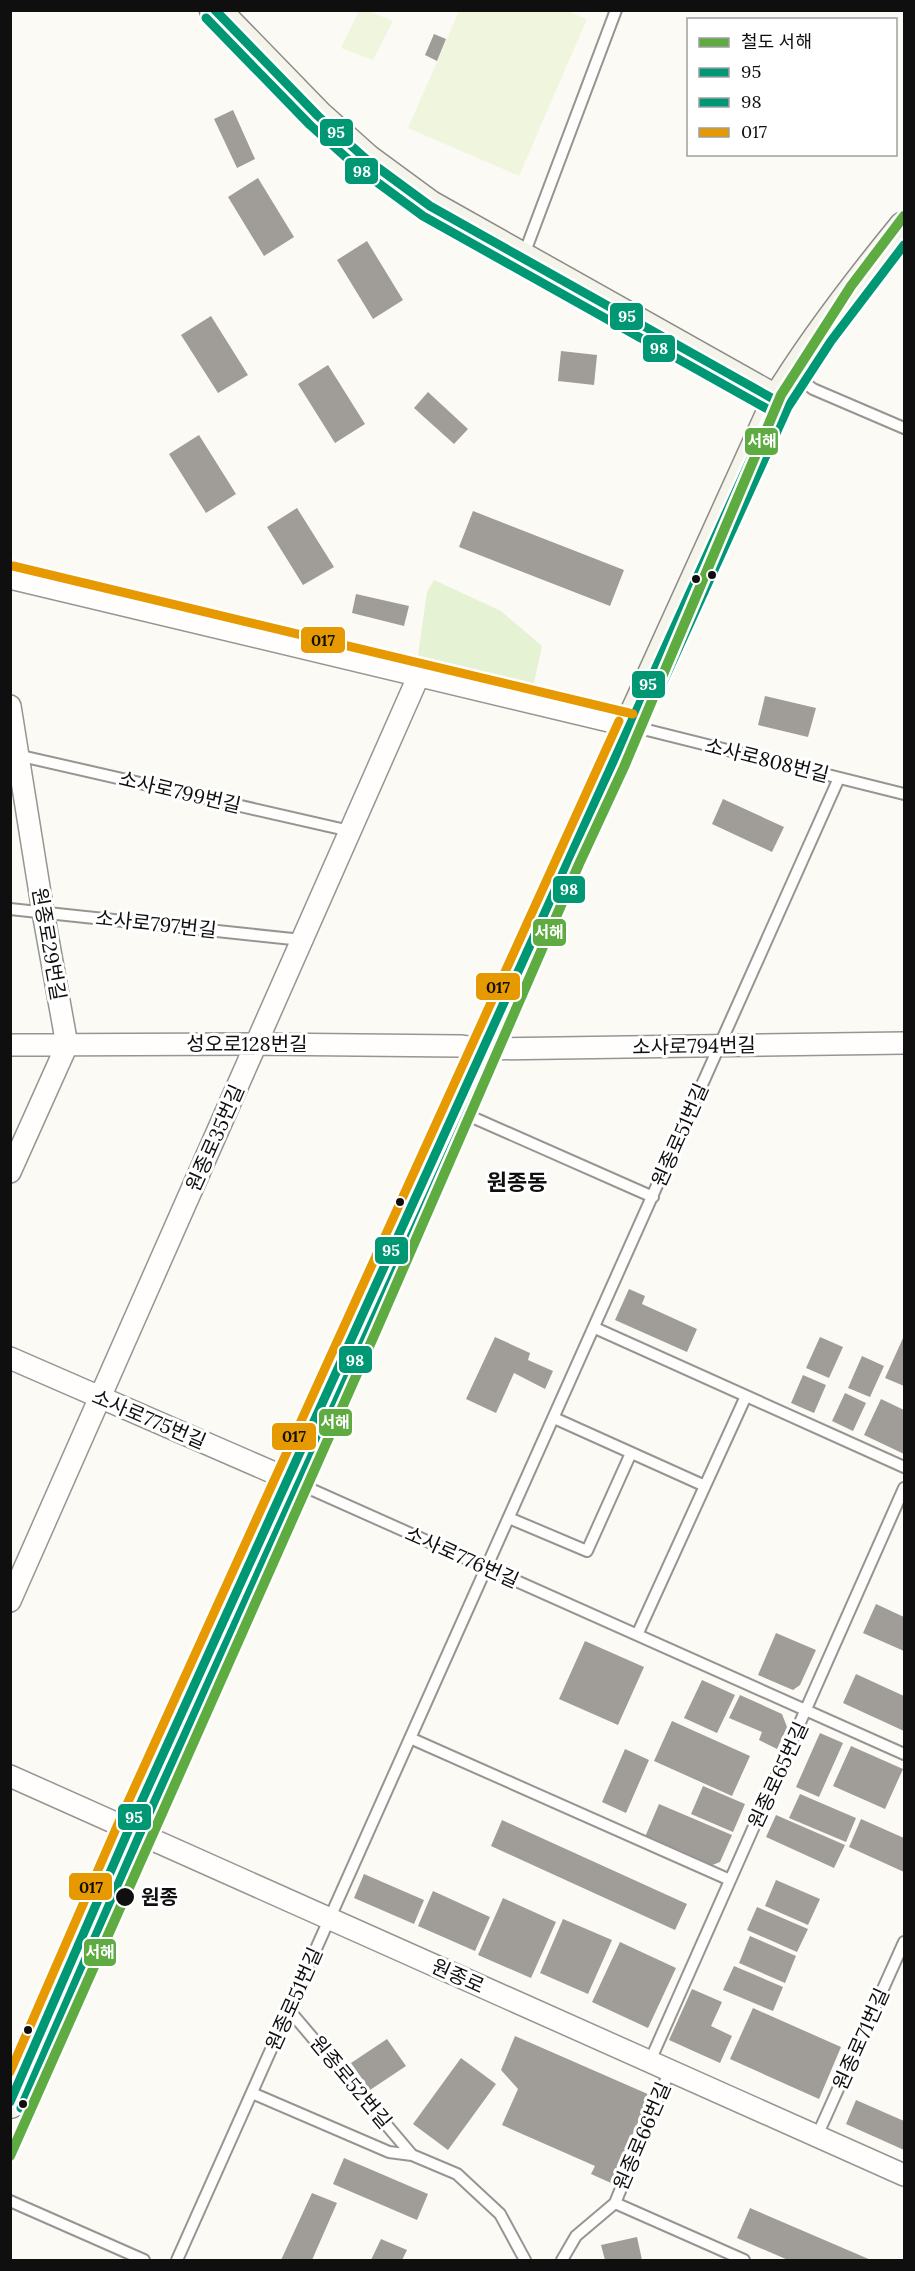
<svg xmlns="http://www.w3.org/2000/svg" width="915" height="2271" viewBox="0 0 915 2271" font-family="Lora,'Noto Sans KR',serif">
<rect width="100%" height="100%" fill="#fcfaf4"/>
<path fill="#e6f2d4" d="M434 580 501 611 542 646 532 692 417 662 427 592Z"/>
<path fill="#f0f6dd" d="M359 10 369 11 393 21 373 60 341 48Z
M459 11H567L587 19 519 176 408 128Z"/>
<path fill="#a09d99" d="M434 34 446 39 437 61 425 55Z
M233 110 255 159 237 168 214 119Z
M258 178 294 237 264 256 228 197Z
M367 241 403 300 373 319 337 260Z
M211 316 248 375 218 393 181 335Z
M561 351 597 355 594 385 558 381Z
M328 365 365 424 335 443 298 384Z
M428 392 468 429 454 444 414 408Z
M199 435 236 494 206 513 169 454Z
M297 508 334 567 303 585 267 527Z
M473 511 624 570 610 606 459 547Z
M356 594 409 606 404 626 352 613Z
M765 696 816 708 808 737 758 725Z
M723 799 784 827 772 852 712 824Z
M629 1289 645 1296 642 1304 697 1329 687 1352 615 1320Z
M495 1337 530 1353 528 1360 553 1371 545 1389 514 1373 496 1413 466 1399Z
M820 1337 843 1347 829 1378 806 1368Z
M903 1338 904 1339V1386L885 1378Z
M862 1356 884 1366 870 1397 848 1388Z
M803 1375 826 1385 814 1413 791 1403Z
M845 1393 866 1403 853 1431 832 1421Z
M881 1399 904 1410V1454L864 1435Z
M876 1604 904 1617V1651L863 1633Z
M776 1633 816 1650 800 1685 793 1690 758 1675Z
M585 1641 644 1667 618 1725 559 1699Z
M856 1674 904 1696V1731L843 1703Z
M702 1680 735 1695 717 1733 684 1718Z
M740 1695 782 1714 787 1727 777 1749 759 1740 762 1732 729 1718Z
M672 1721 750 1756 732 1796 654 1761Z
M820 1733 843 1743 819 1797 796 1787Z
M851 1746 903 1769 885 1809 833 1786Z
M625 1749 649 1760 626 1813 602 1802Z
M703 1786 745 1804 733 1832 691 1814Z
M800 1794 856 1818 846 1842 789 1818Z
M659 1804 732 1835 720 1862 710 1866 645 1837Z
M776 1815 845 1845 834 1868 766 1837Z
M861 1819 904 1838V1872L849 1847Z
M502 1820 687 1904 675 1930 491 1846Z
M364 1874 424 1900 414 1924 354 1898Z
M776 1880 820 1899 808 1925 765 1906Z
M433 1891 490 1917 475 1951 418 1926Z
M503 1898 556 1922 531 1978 478 1955Z
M757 1907 808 1929 797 1952 747 1930Z
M563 1919 612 1940 588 1994 540 1973Z
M750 1936 796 1956 785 1983 739 1963Z
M620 1942 676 1968 648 2028 592 2002Z
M734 1966 783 1987 773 2011 723 1990Z
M692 1989 722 2002 711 2026 732 2036 720 2063 669 2040Z
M753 2008 841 2047 819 2099 730 2059Z
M515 2036 650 2095 611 2183 591 2174 595 2166 502 2125 518 2089 501 2070Z
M387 2039 406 2066 370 2090 351 2063Z
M461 2058 496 2084 448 2150 413 2124Z
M856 2100 904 2121V2150L846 2124Z
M344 2158 428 2194 417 2220 333 2184Z
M312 2193 337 2203 312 2260H281Z
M750 2208 871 2260H788L737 2238Z
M637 2237 642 2260H605L601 2245Z
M381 2239 407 2250 402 2260H371Z"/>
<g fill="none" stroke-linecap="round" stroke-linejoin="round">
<g stroke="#969592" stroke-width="14">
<path id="lane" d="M523 257 616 10
M796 376 813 389 904 428
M631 726 904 794
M17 755 350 831
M10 909 302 940
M456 1110 653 1197
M595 1328 904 1467
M554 1418 705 1486
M288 1479 904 1754
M509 1518 587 1551 631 1453
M637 1635 746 1396
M410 1738 730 1880
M289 2010 412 2155
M650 2061 904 1488
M252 2093 389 2152 412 2155 457 2174 500 2214 525 2260
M817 2136 904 1942
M10 2201 144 2260
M615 2203 744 2260
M177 2260 839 778
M562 2260 576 2236 615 2203 670 2070"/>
</g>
<g stroke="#969592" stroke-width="24">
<path id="street" d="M10 578 630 726
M10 706 43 912 67 1045 10 1172
M10 1045 257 1044 460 1046 483 1049 904 1043
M10 1358 288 1479
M10 1601 419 675
M10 1776 904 2175"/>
</g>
<g stroke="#8c8b89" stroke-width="33">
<path id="secondary" d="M215 10 318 116 366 159 430 206 777 401
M10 2103 129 1829 777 401C814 340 859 282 904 227"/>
</g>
<use href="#lane" stroke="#fffefd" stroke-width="10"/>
<use href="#street" stroke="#fffefd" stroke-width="21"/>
<use href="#secondary" stroke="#f5f4eb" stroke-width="30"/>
<g stroke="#fff" stroke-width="14">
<path id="bus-1" d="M215 10 318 116 366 159 430 206 777 401
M10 2102 129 1829 777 401"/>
</g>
<g stroke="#fff" stroke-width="14">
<path id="bus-2" d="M206 18 310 125 359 169 423 216 771 411
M21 2108 140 1834 788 407 831 341 904 245"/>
</g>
<g stroke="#fff" stroke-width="14">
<path id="bus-3" d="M13 566 633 714
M10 2072 118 1824 619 721"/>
</g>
<use href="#bus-1" stroke="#009775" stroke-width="9"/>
<use href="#bus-2" stroke="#009775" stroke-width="9"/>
<use href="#bus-3" stroke="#e79901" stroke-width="9"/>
<g stroke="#fff" stroke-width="15">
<path id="rail-1" d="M10 2156 376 1331 579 864 624 767 781 395 851 286 904 216"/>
</g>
<use href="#rail-1" stroke="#5eac41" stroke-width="10"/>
</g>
<g fill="#0f0f0f" stroke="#fff" stroke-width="2">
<circle cx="712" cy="575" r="5"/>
<circle cx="696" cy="579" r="5"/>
<circle cx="400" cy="1202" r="5"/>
<circle cx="125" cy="1897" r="10"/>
<circle cx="28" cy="2030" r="5"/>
<circle cx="23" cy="2104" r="5"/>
</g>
<g text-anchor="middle" stroke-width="6" stroke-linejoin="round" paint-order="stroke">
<g font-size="20" fill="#0f0f0f" stroke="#fff">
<text transform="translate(767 760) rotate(14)" y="7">소사로808번길</text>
<text transform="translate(180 792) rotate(13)" y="7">소사로799번길</text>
<text transform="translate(156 924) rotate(6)" y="7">소사로797번길</text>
<text transform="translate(49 944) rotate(80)" y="7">원종로29번길</text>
<text x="247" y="1051">성오로128번길</text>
<text transform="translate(694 1046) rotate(-1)" y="7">소사로794번길</text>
<text transform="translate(680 1135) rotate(-66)" y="7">원종로51번길</text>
<text transform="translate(215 1138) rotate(-66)" y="7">원종로35번길</text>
<text transform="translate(149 1419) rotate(23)" y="7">소사로775번길</text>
<text transform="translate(462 1557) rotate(24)" y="7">소사로776번길</text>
<text transform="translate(778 1775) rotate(-65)" y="7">원종로65번길</text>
<text transform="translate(458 1976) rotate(24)" y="7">원종로</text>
<text transform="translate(294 1999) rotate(-66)" y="7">원종로51번길</text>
<text transform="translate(861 2039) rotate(-66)" y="7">원종로71번길</text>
<text transform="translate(351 2082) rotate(50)" y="7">원종로52번길</text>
<text transform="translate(642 2136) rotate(-67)" y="7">원종로66번길</text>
</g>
<g font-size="20" font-weight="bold" fill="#0f0f0f" stroke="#fff" text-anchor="start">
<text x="141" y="1904">원종</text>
</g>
<g font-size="22" font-weight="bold" fill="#0f0f0f" stroke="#fff">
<text x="517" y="1190">원종동</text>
</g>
</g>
<g stroke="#fff" stroke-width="2">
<rect x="319" y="118" width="35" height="29" rx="6" fill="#009775"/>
<rect x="344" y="157" width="35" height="28" rx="6" fill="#009775"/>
<rect x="609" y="302" width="35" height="29" rx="6" fill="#009775"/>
<rect x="642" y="334" width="34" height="29" rx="6" fill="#009775"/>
<rect x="744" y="427" width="35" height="29" rx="6" fill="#5eac41"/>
<rect x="300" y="626" width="46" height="28" rx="6" fill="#e79901"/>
<rect x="631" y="670" width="35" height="29" rx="6" fill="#009775"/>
<rect x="552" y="875" width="34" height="29" rx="6" fill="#009775"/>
<rect x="532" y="918" width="35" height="29" rx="6" fill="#5eac41"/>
<rect x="475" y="972" width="46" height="29" rx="6" fill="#e79901"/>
<rect x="374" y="1236" width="35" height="29" rx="6" fill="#009775"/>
<rect x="338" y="1345" width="35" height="29" rx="6" fill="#009775"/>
<rect x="318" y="1408" width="35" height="29" rx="6" fill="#5eac41"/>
<rect x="271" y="1422" width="46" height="29" rx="6" fill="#e79901"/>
<rect x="117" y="1803" width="35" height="28" rx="6" fill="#009775"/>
<rect x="68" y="1872" width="45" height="29" rx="6" fill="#e79901"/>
<rect x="83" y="1938" width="34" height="29" rx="6" fill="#5eac41"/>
</g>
<g font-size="16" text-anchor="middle" font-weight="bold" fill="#fff">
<text x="336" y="138">95</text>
<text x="362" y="177">98</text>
<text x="627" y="322">95</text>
<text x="659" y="354">98</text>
<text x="762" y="447">서해</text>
<text x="648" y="690">95</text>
<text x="569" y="895">98</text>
<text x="549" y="938">서해</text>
<text x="391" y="1256">95</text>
<text x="355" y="1366">98</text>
<text x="335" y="1428">서해</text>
<text x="134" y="1823">95</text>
<text x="100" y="1958">서해</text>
</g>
<g font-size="16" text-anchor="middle" font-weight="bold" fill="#111">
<text x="323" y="646">017</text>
<text x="498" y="993">017</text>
<text x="294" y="1442">017</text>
<text x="91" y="1893">017</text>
</g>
<rect width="915" height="2271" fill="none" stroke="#0f0f0f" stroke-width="24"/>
<rect x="687" y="18" width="210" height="138" fill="#ffffff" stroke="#9f9f9f" stroke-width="1.5"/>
<rect x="699" y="38" width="30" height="9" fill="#5eac41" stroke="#9f9f9f" stroke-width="1.5"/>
<text x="741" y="48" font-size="18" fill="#0f0f0f">철도 서해</text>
<rect x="699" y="68" width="30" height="9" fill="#009775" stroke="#9f9f9f" stroke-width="1.5"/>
<text x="741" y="78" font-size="18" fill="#0f0f0f">95</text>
<rect x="699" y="98" width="30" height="9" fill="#009775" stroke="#9f9f9f" stroke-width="1.5"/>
<text x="741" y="108" font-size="18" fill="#0f0f0f">98</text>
<rect x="699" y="128" width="30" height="9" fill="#e79901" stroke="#9f9f9f" stroke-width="1.5"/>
<text x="741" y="138" font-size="18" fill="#0f0f0f">017</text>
</svg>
